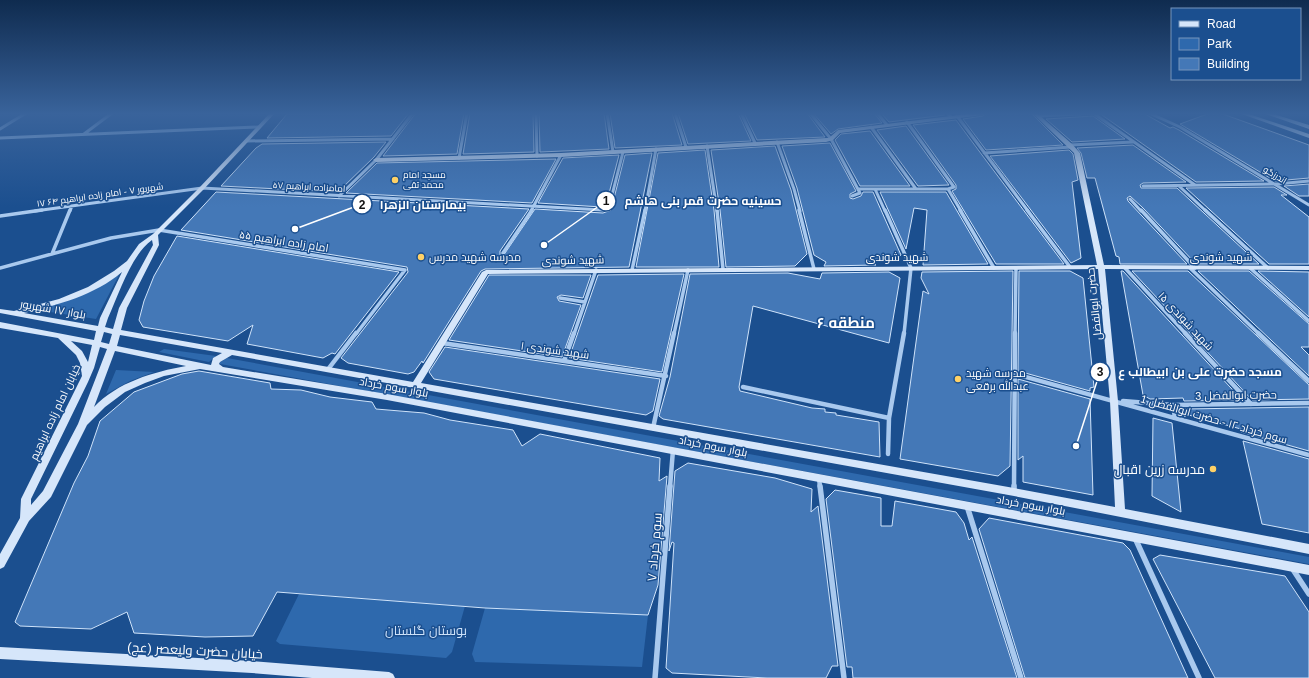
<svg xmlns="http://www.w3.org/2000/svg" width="1309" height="678" viewBox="0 0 1309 678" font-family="Helvetica,Cairo,sans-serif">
<rect width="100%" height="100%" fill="#1b4f8f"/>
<path fill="#2e69ad" d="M119 275 96 319 37 310 110 280Z
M164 349 216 356 209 362 159 352Z
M227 358 1309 557V564L220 364V362Z
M116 370 154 372 130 381 106 394Z
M299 594 465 606 452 652 446 658 280 644 276 641Z
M485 608 648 615 642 667 475 662 472 654Z"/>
<path fill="#4478b7" stroke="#cfe3fa" d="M400 113H409L391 136 267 138 287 114Z
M416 113H464L457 154 383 156Z
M470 113H533L534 152 463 154Z
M539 113H604L609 149 540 152Z
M610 113H672L682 145 615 148Z
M678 113H738L751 141 688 144Z
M744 113H807L825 137 757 140Z
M813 113H874L882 123 838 129 831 134Z
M881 113H944L945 115 889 122Z
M987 113H1031L1063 145 986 150 963 119 983 116Z
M1103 113H1143L1170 128 1173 127 1179 130 1264 181 1196 182 1102 115Z
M1210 113H1220L1309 145V178L1275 181 1180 124Z
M1093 116 1125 139 1072 142 1046 119Z
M956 120 982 155 1064 264H996L952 191 956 189V185L913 125Z
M906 126 949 185 918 186 877 130Z
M870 131 910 186H860L835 140 841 134Z
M386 142 374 157 338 192 221 186 256 148 262 144Z
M830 143 856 191 850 194V198L853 199 861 196 863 192H873L901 255 895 260 865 259 876 265 824 266 826 262 814 255 797 188 782 146Z
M1133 145 1186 182 1143 183 1140 185 1141 188H1177L1259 264H1196L1143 208 1130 196 1127 198 1128 201 1187 264H1120L1119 257 1116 256 1095 178H1087L1081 153 1077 148Z
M775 146 791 190 807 254 795 266 726 267 720 210 711 150Z
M705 150 714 210 719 267H636L658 153Z
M1069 150 1073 154 1078 180 1072 182 1081 258 1071 263 990 156Z
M652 153 629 267 485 269 481 271 423 363 422 361 414 372 408 374 348 363 341 358 408 272 407 267 181 230 216 192 529 209 500 251V255L503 256 535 209 603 213 611 210 625 155Z
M619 155 606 205 602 207 538 203 563 158Z
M556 159 532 203 346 193 377 163Z
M1309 184V196H1299L1284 186Z
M1274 187 1287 195H1281L1309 217V264H1269L1186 188Z
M880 192H946L988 264 923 265 927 210 914 208 906 249Z
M177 236 399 272 335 354 332 353 323 358 247 344 253 325 228 341 143 327 139 320 144 301 154 276Z
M1013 271 1010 466 998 476 900 459 923 291 929 294 921 278 922 272Z
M1019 271H1070L1083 278 1094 387 1090 388V391L1018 371Z
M1121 271H1123L1242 400 1184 401 1183 398 1150 399 1143 395Z
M1132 271H1188L1309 385V399L1252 400Z
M1198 271H1249L1309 324V347H1301L1309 355V376Z
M1258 271 1309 272V317Z
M889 272 900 278 889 343 753 306 739 387 740 391 812 408 825 409V412L836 413V415L879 422 880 457 663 419 659 416 670 377 690 274 788 273 820 279 822 273Z
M684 274 662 372 569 358 598 275Z
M489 275H591L583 298 561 295 557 297 559 301 581 305 562 357 449 340Z
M445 347 660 379 653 411 646 415 434 379 429 372Z
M199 371 270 383 271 389 301 390 330 397 372 402 376 409 424 413 450 420 513 430 522 446 540 434 660 458 659 481 667 476 658 585 648 615 485 608 277 592 253 636 205 637 134 633 127 612 91 629 20 626 15 622 74 483 88 456 100 421 134 392 182 374Z
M1018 379 1090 399 1093 495 1023 482V456L1018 460Z
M1309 407V451L1241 432V429L1185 414V409Z
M1153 418 1172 423 1181 512 1152 496Z
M1243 441 1309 459V533L1262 524Z
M688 463 775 478 812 489 811 512 818 506 838 666H832L826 678H767L672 673 666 668 674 543 672 542 669 551 675 471Z
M835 490 881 498V526H892L895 501 956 512 964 523 969 540 972 537 1017 678H853L852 667H847L826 499Z
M989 518 1123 543 1130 550 1188 678H1025L979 529Z
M1160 555 1285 576 1309 612V678H1215L1153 559Z"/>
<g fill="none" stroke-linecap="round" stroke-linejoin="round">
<path stroke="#a9c9ee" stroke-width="3" d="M536 113 537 156
M607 113 613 152
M675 113 686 147
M741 113 755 143
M810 113 831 139 860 193 852 196
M877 113 887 125
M947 113 951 117
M1093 113 1195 185
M1149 113 1180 127 1309 205
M957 116 1028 211
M1039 116 1100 113
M871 127 916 189
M0 129 26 113
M84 134 112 113
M0 138 258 127
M246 141 393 139
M777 142 794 189 800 211
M1070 145 1133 142
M707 146 717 211
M984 153 1071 147
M459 158 467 113
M1143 186 1277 184 1309 181
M1179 186 1206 211
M858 189H948L954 187 907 122
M875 189 885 211
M948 189 961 211
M339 196 376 160 413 113
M1130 199 1141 211
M35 211 202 188 603 210 609 207 623 152
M70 211 72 206
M531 211 561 155
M645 211 656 149"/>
<path stroke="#a9c9ee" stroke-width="3.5" d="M717 210 723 269
M799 210 814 269
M885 210 911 268 904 334
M960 210 994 268
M1027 210 1070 267
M1141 210 1195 268
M1205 210 1268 268
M0 216 42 210
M503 253 532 210
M52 254 70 210
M1124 267 1186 334
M0 268 111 238 159 230 405 270 356 334
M1190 268 1259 334
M1250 268 1309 321
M632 270 645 210
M560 298 585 302
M574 334 596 270
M674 334 688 270
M1015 334 1016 268"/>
<path stroke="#a9c9ee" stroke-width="4.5" d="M1185 333 1251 404
M1258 333 1309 381
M442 343 666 376
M564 361 574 333
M329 368 356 333
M1015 374 1309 455
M743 387 889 418
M1123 401 1173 405 1309 403
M1173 405 1175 418
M653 428 674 333
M888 454 889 418 904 333
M819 478 820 487
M670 487 673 450
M1014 487 1015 333"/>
<path stroke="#a9c9ee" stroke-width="5.5" d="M820 486 844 678
M1014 492V486
M967 506 1021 678
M1135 538 1199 678
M1292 568 1309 594
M655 678 670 486"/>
<path fill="#d6e6fa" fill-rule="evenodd" d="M270 113H275L204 189 158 235 159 245 127 308 121 330 413 382 482 272 486 270 1097 265 1074 153 1032 113H1037L1072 144 1080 153 1104 265 1309 266V270L1105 269 1118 401 1125 509 1309 544V554L1014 496 232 355 220 362 219 364 223 367 387 394 1309 565V575L387 400 200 369 164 376 145 383 125 392 105 407 87 425 51 497 29 521 4 567 0 569V554L20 518 21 499 82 376 80 363 76 355 58 338 0 328V322L94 340 96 331 0 313V309L14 311 59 299 88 287 114 271 127 261 139 244 153 234 200 187ZM152 240 153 245 119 308 113 329 105 327 108 318C119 294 131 255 152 240ZM1098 269 1110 401 1115 507 1014 488 421 383 488 274ZM122 272 100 318 98 326 24 313C58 305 95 295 122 272ZM104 332 112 334 109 344 101 342ZM120 335 222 353 213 358 211 365 117 346ZM71 341 92 345 88 362 82 351ZM100 347 107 349 78 424 43 491 31 505V499L88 382 94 368ZM115 351 186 366C153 372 118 382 94 407Z
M975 113H986L983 115 840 133 833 140 826 142 561 157 376 162 373 160 376 158 561 153 826 138H829L838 130Z
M1239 113H1246L1309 134V138Z
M1263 113H1270L1309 125V129Z
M0 647 252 661 389 672 393 674 395 678H312L252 673 0 659Z"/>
</g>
<linearGradient id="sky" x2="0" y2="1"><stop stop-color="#0f2b4f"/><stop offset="0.55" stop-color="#39639b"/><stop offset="1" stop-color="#39639b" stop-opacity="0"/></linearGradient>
<rect width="1309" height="207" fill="url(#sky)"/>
<g fill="#ffd166" stroke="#1b4f8f" stroke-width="1.5">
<circle cx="395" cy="180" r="4"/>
<circle cx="421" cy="257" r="4"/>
<circle cx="958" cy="379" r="4"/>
<circle cx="1213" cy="469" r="4"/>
</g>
<g text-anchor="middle" stroke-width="3" stroke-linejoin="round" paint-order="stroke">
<g font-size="9" fill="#fff" stroke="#1b4f8f" text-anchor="start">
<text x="403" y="178">مسجد امام<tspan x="403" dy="10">محمد تقی</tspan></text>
</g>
<g font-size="9" fill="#fff" stroke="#1b4f8f">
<text transform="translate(1275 175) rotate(31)" y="3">اندرزگو</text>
<text transform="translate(309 187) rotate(3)" y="3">امامزاده ابراهیم ۵۷</text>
<text transform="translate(100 195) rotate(-8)" y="3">۱۷ شهریور ۷ - امام زاده ابراهیم ۶۴</text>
</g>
<g font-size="11" fill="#fff" stroke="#1b4f8f">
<text transform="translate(284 241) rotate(9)" y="4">امام زاده ابراهیم ۵۵</text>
<text x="897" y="261">شهید شوندی</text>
<text x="1221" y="261">شهید شوندی</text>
<text transform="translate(573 260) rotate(-1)" y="4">شهید شوندی</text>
<text transform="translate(1094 304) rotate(-96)" y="4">حضرت ابوالفضل</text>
<text transform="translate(53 309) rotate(10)" y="4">بلوار ۱۷ شهریور</text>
<text transform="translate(1186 321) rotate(47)" y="4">شهید شوندی ۱۵</text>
<text transform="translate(555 350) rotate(8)" y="4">شهید شوندی ۱</text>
<text transform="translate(394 387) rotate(10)" y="4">بلوار سوم خرداد</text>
<text transform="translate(1236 395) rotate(-1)" y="4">حضرت ابوالفضل 3</text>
<text transform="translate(55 412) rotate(-65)" y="4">خیابان امام زاده ابراهیم</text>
<text transform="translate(1214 419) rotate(16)" y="4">سوم خرداد ۱۲ - حضرت ابوالفضل 1</text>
<text transform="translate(713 446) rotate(11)" y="4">بلوار سوم خرداد</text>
<text transform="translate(1031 505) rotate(10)" y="4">بلوار سوم خرداد</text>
</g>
<g font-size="11" fill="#fff" stroke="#1b4f8f" text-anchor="start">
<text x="429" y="261">مدرسه شهید مدرس</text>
<text x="966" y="377">مدرسه شهید<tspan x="966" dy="13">عبدالله برقعی</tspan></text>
</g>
<g font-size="13" fill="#fff" stroke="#1b4f8f" text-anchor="end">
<text x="1205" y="474">مدرسه زرین اقبال</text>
</g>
<g font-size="13" fill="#fff" stroke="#1b4f8f">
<text transform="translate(654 547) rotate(-85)" y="5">سوم خرداد ۷</text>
<text transform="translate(195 650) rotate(3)" y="5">خیابان حضرت ولیعصر (عج)</text>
</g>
<g font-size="13" fill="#cfe3fa" stroke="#1b4f8f">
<text x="426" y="635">بوستان گلستان</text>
</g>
<g font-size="15" font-weight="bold" fill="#fff" stroke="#1b4f8f">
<text x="846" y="328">منطقه ۶</text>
</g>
</g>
<path fill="none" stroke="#fff" stroke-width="1.5" d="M544 245L606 201M295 229L362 204M1076 446L1100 372"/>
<g fill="#fff" stroke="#1b4f8f" stroke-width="1.5">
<circle cx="544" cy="245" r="4"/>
<circle cx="295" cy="229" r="4"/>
<circle cx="1076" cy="446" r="4"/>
<circle cx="606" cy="201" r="10"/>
<circle cx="362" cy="204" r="10"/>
<circle cx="1100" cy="372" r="10"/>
</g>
<g font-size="12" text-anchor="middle" font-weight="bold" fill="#111">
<text x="606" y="205">1</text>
<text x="362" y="209">2</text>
<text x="1100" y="376">3</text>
</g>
<g font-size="12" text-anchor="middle" font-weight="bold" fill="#fff" stroke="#1b4f8f" stroke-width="3" stroke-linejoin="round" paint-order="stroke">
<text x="703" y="205">حسینیه حضرت قمر بنی هاشم</text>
<text x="423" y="209">بیمارستان الزهرا</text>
<text x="1200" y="376">مسجد حضرت علی بن ابیطالب ع</text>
</g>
<rect x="1171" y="8" width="130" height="72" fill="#1b4f8f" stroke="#7695bc"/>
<rect x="1179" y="21" width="20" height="6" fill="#d6e6fa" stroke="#7695bc"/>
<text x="1207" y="28" font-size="12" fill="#ffffff">Road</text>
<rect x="1179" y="38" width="20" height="12" fill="#2e69ad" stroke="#7695bc"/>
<text x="1207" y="48" font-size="12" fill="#ffffff">Park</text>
<rect x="1179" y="58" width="20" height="12" fill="#4478b7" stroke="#7695bc"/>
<text x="1207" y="68" font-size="12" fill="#ffffff">Building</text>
</svg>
